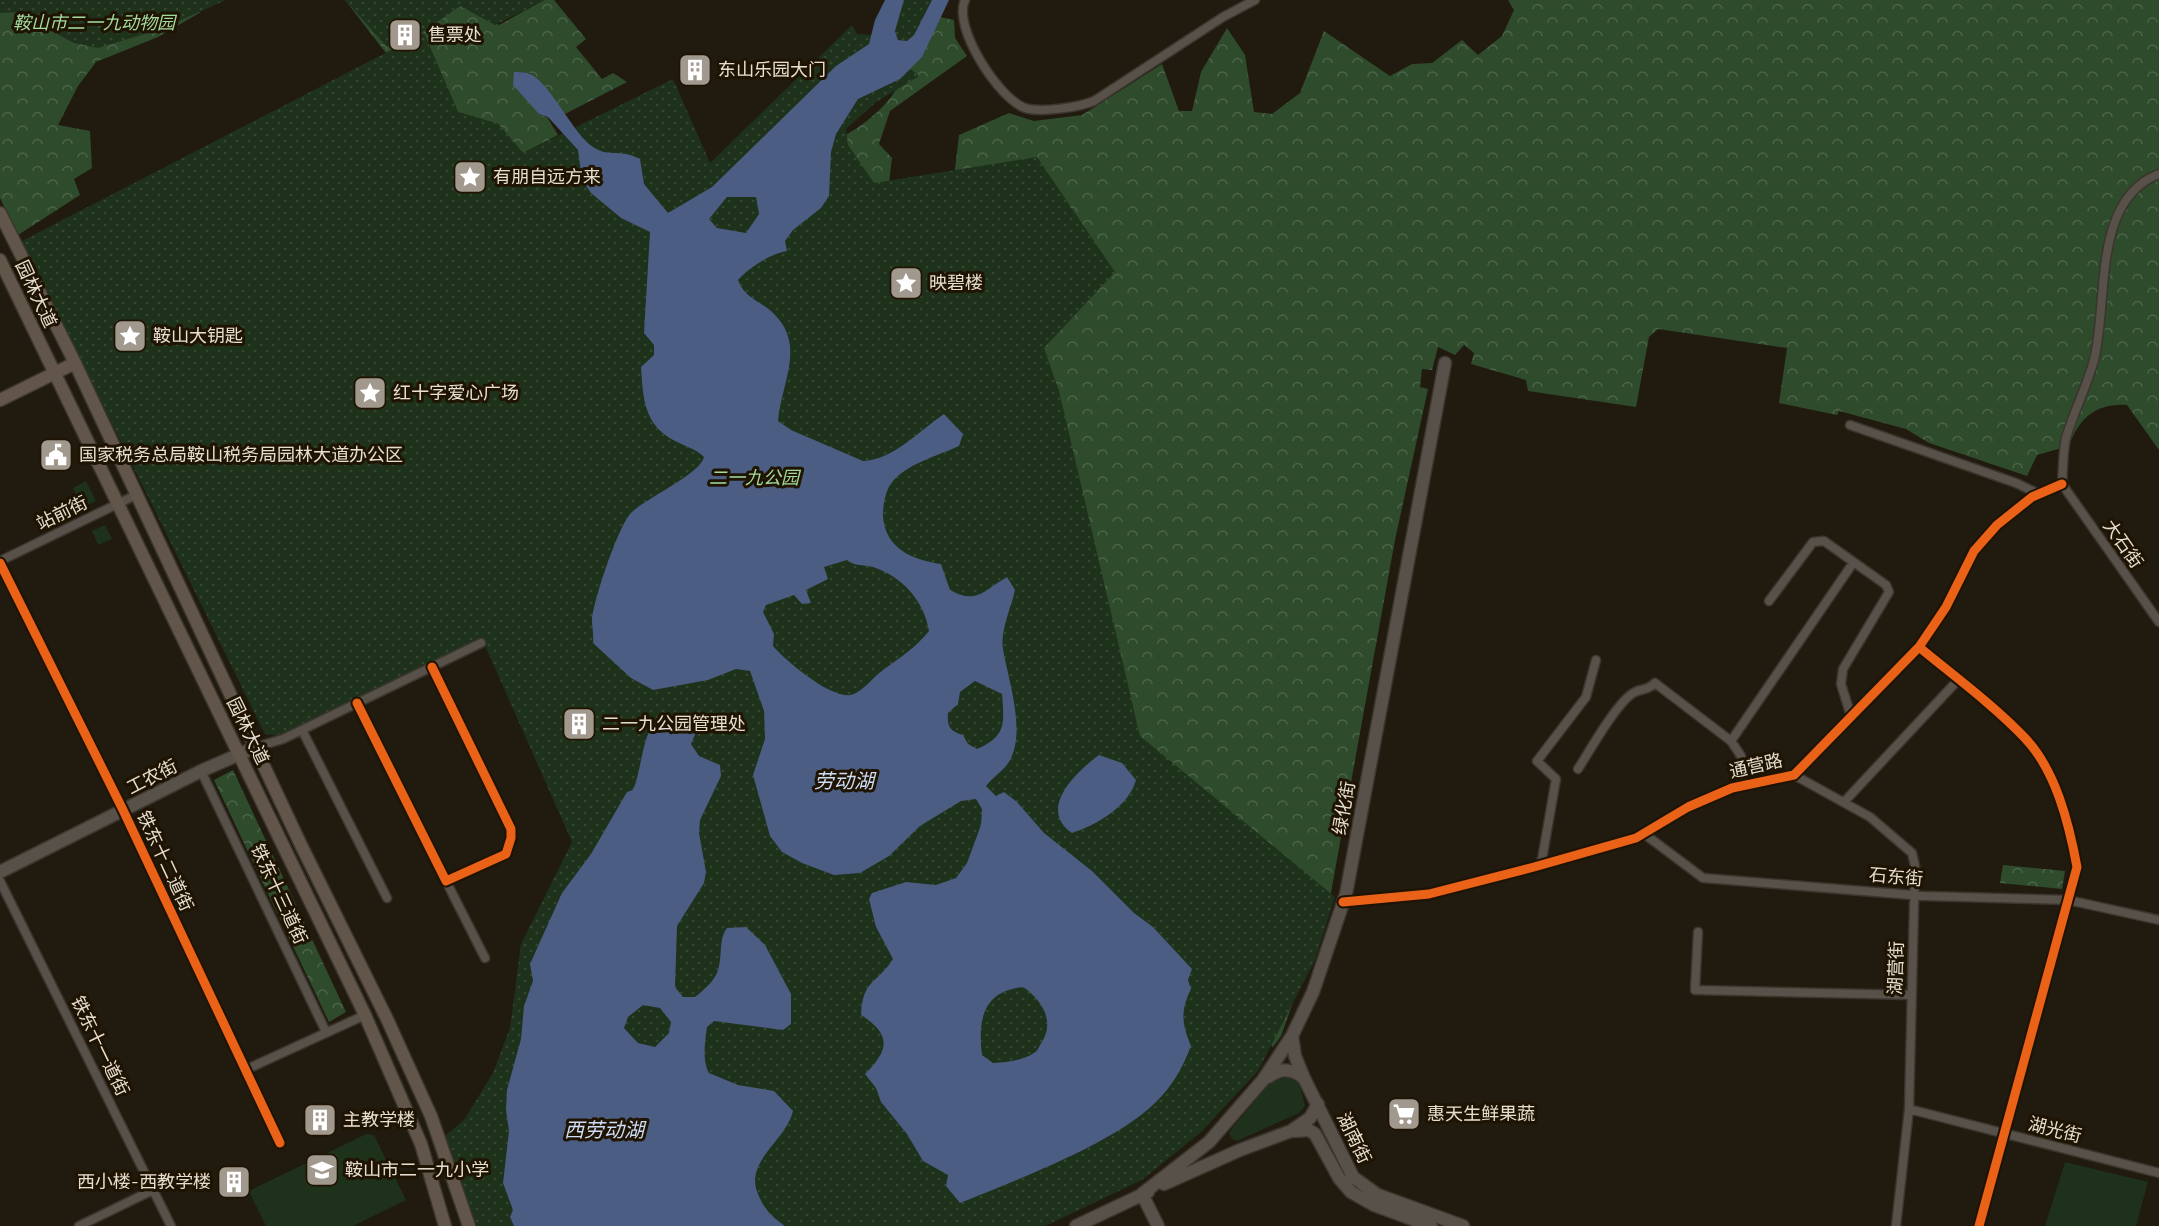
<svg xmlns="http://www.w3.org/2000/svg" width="2159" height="1226" viewBox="0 0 2159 1226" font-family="Bitter,'Noto Sans SC',serif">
<defs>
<pattern id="forest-crowns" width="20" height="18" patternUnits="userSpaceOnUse" patternTransform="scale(1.5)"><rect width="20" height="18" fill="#2e4b2c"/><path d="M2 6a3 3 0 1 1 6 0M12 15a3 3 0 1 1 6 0" fill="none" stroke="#4c644a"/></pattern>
<pattern id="park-dots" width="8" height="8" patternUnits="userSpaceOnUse" patternTransform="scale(1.5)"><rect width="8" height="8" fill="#1e311b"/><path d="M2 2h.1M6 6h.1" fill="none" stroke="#344530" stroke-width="1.8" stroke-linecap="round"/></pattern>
</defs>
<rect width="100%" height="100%" fill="#211a0f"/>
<path fill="#1e311b" d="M86 481 96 501 82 507 73 488Z
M105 525 112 539 98 545 92 531Z
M1288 1077 1299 1083 1305 1106 1299 1113 1237 1141 1232 1139 1229 1133 1233 1127 1271 1082Z
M366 1134 374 1135 406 1200 353 1226H266L249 1191Z
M2065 1162 2148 1182 2136 1226H2045Z"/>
<path fill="url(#forest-crowns)" d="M0 0 24 17 80 10 201 12 158 37 96 62 78 86 58 125 90 131 92 168 74 179 80 195 18 235 0 198Z
M345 0H458L499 25 544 0H554L586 39 576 47 602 79 613 73 627 82 565 114 530 73 514 72 539 114 547 117 558 135 523 153 498 124 458 112 424 34 386 53Z
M1508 0H2159V450L2127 405C2096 403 2079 418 2069 446L2037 455 2027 476 1929 443 1906 429 1839 411 1837 415 1779 403 1787 348 1658 329 1649 337 1636 407 1528 391 1526 380 1471 364 1474 353 1464 345 1455 355 1438 347 1432 370 1422 369 1420 387 1428 389 1395 540 1330 898 1281 1036 1273 1047 1259 1037 843 136C860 129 897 99 900 79L940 17 954 20 955 38 967 56 890 111 879 144 892 158 886 208 954 177 959 135 1009 113 1034 121 1082 115 1162 64 1179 111H1192L1201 72 1227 28 1245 55 1254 112 1272 114 1300 93 1324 31 1390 76 1412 64 1432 63 1462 40 1478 55 1502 36 1514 10Z
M233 770 346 1012 329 1022 214 780Z
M2003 865 2065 871 2062 889 2000 883Z"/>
<path fill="url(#park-dots)" d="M0 0H226L161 29 98 48 74 43 47 29 24 12 0 13Z
M345 0H545L495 25 460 6 426 30 387 47Z
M904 0H932L914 35 908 41 898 40 895 31Z
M852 25 857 34 870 35 919 76 875 103 846 129 848 145 874 183 1037 157 1115 272 1044 348 1059 391 1140 736 1335 897 1315 960 1258 1071 1201 1132 1142 1180 1045 1226H477L445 1136 464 1120 493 1073 510 1028 521 944 572 842 483 641 280 736 265 734 22 241 424 33 458 112 498 124 523 153 673 79 710 163Z"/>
<path fill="#4b5d82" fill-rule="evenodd" d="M885 0H904L895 31 898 40 907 41 914 35 932 0H949L922 57 900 79 858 99 836 134 831 152 829 196 821 208 793 230 785 241 787 251C770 254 750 267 738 280 744 297 758 300 771 311 808 344 781 382 778 421L791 430 863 461C893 460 920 430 944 414L963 434 959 446C938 456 904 464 890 485 885 493 883 506 883 516 885 548 912 560 941 564L950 590C977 605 984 590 1007 577L1015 590C1011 608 1000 631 1003 649 1008 680 1029 738 1006 766 1000 773 992 778 986 786L996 796 1004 792 1017 802 1044 833 1092 871 1134 913 1153 927 1192 969 1188 980 1191 989C1180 1011 1182 1024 1191 1046 1183 1067 1172 1087 1155 1103 1115 1143 1014 1181 960 1203L946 1186 948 1175 923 1161 907 1134 881 1102 876 1088 865 1074C889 1050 892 1035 861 1015 863 979 875 986 893 959L876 927 869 899 872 893 906 882 936 885 956 878 967 863 981 825 982 809 976 799 961 801 920 826 889 856 860 873 834 875 802 863 782 852 770 836 753 775 765 739 764 711 750 671 736 669 708 680 653 690 631 678 593 643C594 636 592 628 592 620 593 602 619 523 632 512 648 497 700 474 704 457 696 449 685 446 675 441 644 425 643 399 641 367L654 355V345L644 333 650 232 621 218 591 193 582 180 578 150 548 117 539 114 513 85 514 72C518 72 524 72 528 73 548 80 571 129 589 144 609 160 617 147 640 159L644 184 668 213 712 187 836 66 869 44 875 20ZM727 197H756L759 214 746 233 717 228 709 219ZM847 560C856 567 862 564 873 567 903 577 924 601 929 631 915 648 901 657 883 670 873 677 862 693 850 695 830 698 786 661 773 646L774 634 763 612 766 605 794 595 802 604 811 603 806 590 828 579 824 567ZM975 681 1002 694C1004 723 1007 736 977 749L968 744 963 735C950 731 947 727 948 713L958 704 960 692ZM1023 987C1042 1000 1055 1021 1042 1042 1039 1046 1038 1051 1034 1053 1021 1061 1007 1062 993 1063L982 1055C978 1021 982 991 1023 987Z
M654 722 679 728 695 724 698 727 691 744 699 756 720 765 721 776 700 820 699 833 706 872 704 883 677 926 675 987 683 997H695C705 989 717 979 719 966 722 953 719 938 727 928L746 927 765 945 791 994V1024L783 1030 714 1021 707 1027C705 1041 702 1061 709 1073L738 1085 774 1091 793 1111C786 1141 744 1161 758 1194 764 1209 772 1217 785 1226H514L510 1217 513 1210 503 1183 509 1131 506 1110 507 1090 521 1039 524 1006 533 981 530 964 562 893 591 854 627 792 633 790C642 768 641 743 654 722ZM643 1005 660 1008 671 1022 669 1033 655 1047 638 1043 624 1028 628 1017Z
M1099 755 1122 763 1136 780C1129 806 1097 825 1072 833 1037 809 1076 772 1099 755Z"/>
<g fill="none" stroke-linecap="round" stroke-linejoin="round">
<g stroke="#3b352e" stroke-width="11">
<path id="street" d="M965 0C952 27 999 99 1025 108 1040 113 1080 107 1094 101L1223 17 1255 0
M1850 425 2016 483 2039 494
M2062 484C2063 469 2063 452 2066 438 2074 411 2087 386 2094 360 2109 302 2091 200 2159 174
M2062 484 2159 622
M0 561 138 494
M0 563 123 810 280 1143
M1769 601 1813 542 1824 541 1886 585 1889 592 1843 669 1841 684 1851 716
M1919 647C1954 676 1992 704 2024 737 2056 770 2069 824 2077 867L1979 1226
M357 703 446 881 506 854 511 838V829L432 667
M302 730 387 898
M1731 741 1853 563
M256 747 283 739 481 643
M1578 769C1589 752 1618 700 1635 692 1643 688 1647 691 1655 683L1731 741 1741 756 1742 785
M201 771 326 1032
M1794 775 1870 817 1912 853 1915 866 1909 1109 1896 1226
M1844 802 1958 680
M1643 833 1703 878 1924 896 2068 900 2159 920
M1541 865 1556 779 1537 761 1586 697 1596 660
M0 881 171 1226
M446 881 485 958
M1343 902 1429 894 1534 867 1636 838 1688 807 1732 788 1794 775 1919 647 1946 607 1974 551 1997 525 2032 497 2062 484
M1698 932 1695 990 1912 995
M245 1070 365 1015
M1909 1109 2159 1173
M79 1226 153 1190"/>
</g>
<g stroke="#3b352e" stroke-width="15">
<path id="secondary" d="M0 872 201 771 256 747
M1292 1036 1295 1056 1304 1078 1353 1177 1378 1195 1463 1226
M1268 1077C1282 1068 1291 1068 1304 1078
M1295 1131 1309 1130 1315 1134 1339 1178 1351 1192 1374 1205 1431 1226
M1164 1184 1240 1150 1291 1131 1310 1118 1318 1104
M1142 1194 1209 1142 1263 1080 1292 1036 1313 992 1346 894 1445 363
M1142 1194 1158 1226
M1076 1226 1148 1192"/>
</g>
<g stroke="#3b352e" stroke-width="15">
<path id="primary" d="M0 213 75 363 300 843 387 1019 431 1116 469 1226
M0 260 365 1015 421 1144 445 1226
M0 400 75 363"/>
</g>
<use href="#street" stroke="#575149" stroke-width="8"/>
<use href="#secondary" stroke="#575149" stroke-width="12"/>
<use href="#primary" stroke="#62564a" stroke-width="12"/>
<g stroke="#1f1301" stroke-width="13">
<path id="cycleway" d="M0 563 123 810 280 1143
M1919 647C1954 676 1992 704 2024 737 2056 770 2069 824 2077 867L1979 1226
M357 703 446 881 506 854 511 838V829L432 667
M1343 902 1429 894 1534 867 1636 838 1688 807 1732 788 1794 775 1919 647 1946 607 1974 551 1997 525 2032 497 2062 484"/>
</g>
<use href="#cycleway" stroke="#ea6118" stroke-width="9"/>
</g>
<defs>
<g id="building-square" transform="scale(1.725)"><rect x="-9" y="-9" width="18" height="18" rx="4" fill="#a2998e" stroke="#1f1301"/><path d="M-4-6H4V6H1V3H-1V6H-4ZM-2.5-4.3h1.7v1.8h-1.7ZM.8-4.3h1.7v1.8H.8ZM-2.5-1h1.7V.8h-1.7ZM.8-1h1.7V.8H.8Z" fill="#fff"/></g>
<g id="sight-square" transform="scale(1.725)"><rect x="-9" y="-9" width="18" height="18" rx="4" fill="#a2998e" stroke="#1f1301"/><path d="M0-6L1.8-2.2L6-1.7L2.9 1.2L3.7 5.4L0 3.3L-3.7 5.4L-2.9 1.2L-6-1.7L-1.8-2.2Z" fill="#fff"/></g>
<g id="civic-square" transform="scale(1.725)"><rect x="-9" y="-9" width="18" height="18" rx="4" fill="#a2998e" stroke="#1f1301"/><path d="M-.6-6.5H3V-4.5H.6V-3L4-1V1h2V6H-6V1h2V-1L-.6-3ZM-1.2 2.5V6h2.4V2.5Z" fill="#fff"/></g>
<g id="supermarket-square" transform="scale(1.725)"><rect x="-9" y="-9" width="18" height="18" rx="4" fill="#a2998e" stroke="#1f1301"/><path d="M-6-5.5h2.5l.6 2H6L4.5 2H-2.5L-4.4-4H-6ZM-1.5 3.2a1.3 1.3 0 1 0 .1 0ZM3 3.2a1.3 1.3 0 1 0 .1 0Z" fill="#fff"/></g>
<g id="school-square" transform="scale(1.725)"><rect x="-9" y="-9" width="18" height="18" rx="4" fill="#a2998e" stroke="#1f1301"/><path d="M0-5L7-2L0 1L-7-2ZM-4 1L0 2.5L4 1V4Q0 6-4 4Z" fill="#fff"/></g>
</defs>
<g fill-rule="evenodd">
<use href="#building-square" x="405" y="35"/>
<use href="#building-square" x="695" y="70"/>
<use href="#sight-square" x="470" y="177"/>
<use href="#sight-square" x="906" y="283"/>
<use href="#sight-square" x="130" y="336"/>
<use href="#sight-square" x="370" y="393"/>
<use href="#civic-square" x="56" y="455"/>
<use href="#building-square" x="579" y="724"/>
<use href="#supermarket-square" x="1404" y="1114"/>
<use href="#building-square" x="320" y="1120"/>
<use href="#school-square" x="322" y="1170"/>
<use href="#building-square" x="234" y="1182"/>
</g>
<g text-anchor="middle" stroke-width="6" stroke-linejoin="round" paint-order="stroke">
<g font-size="18" font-style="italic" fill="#a2dba0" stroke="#1f1301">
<text x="94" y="29">鞍山市二一九动物园</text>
<text x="754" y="484">二一九公园</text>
</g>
<g font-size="18" fill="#e7ded2" stroke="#1f1301" text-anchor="start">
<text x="428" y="41">售票处</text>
<text x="718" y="76">东山乐园大门</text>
<text x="493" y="183">有朋自远方来</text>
<text x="929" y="289">映碧楼</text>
<text x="153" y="342">鞍山大钥匙</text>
<text x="393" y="399">红十字爱心广场</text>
<text x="79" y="461">国家税务总局鞍山税务局园林大道办公区</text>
<text x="602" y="730">二一九公园管理处</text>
<text x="1427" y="1120">惠天生鲜果蔬</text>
<text x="343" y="1126">主教学楼</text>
<text x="345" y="1176">鞍山市二一九小学</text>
<text x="211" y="1188" text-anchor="end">西小楼-西教学楼</text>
</g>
<g font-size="18" fill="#e7ded2" stroke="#1f1301">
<text transform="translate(36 294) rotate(65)" y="6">园林大道</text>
<text transform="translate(62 513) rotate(-26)" y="6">站前街</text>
<text transform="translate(2123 544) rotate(55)" y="6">大石街</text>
<text transform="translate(248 731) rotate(64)" y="6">园林大道</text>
<text transform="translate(1756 766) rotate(-13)" y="6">通营路</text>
<text transform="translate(152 777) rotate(-27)" y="6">工农街</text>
<text transform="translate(1344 808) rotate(-80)" y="6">绿化街</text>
<text transform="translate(165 861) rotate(65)" y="6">铁东十二道街</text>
<text transform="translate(1896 877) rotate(5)" y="6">石东街</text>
<text transform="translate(279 894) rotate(65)" y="6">铁东十三道街</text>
<text transform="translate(1896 968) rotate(-88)" y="6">湖营街</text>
<text transform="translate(100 1046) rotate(64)" y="6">铁东十一道街</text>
<text transform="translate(2055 1130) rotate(14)" y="6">湖光街</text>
<text transform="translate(1354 1138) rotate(64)" y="6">湖南街</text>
</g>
<g font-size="20" font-style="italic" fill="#cddcf7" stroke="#1f1301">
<text x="844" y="788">劳动湖</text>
<text x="604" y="1137">西劳动湖</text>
</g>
</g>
</svg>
